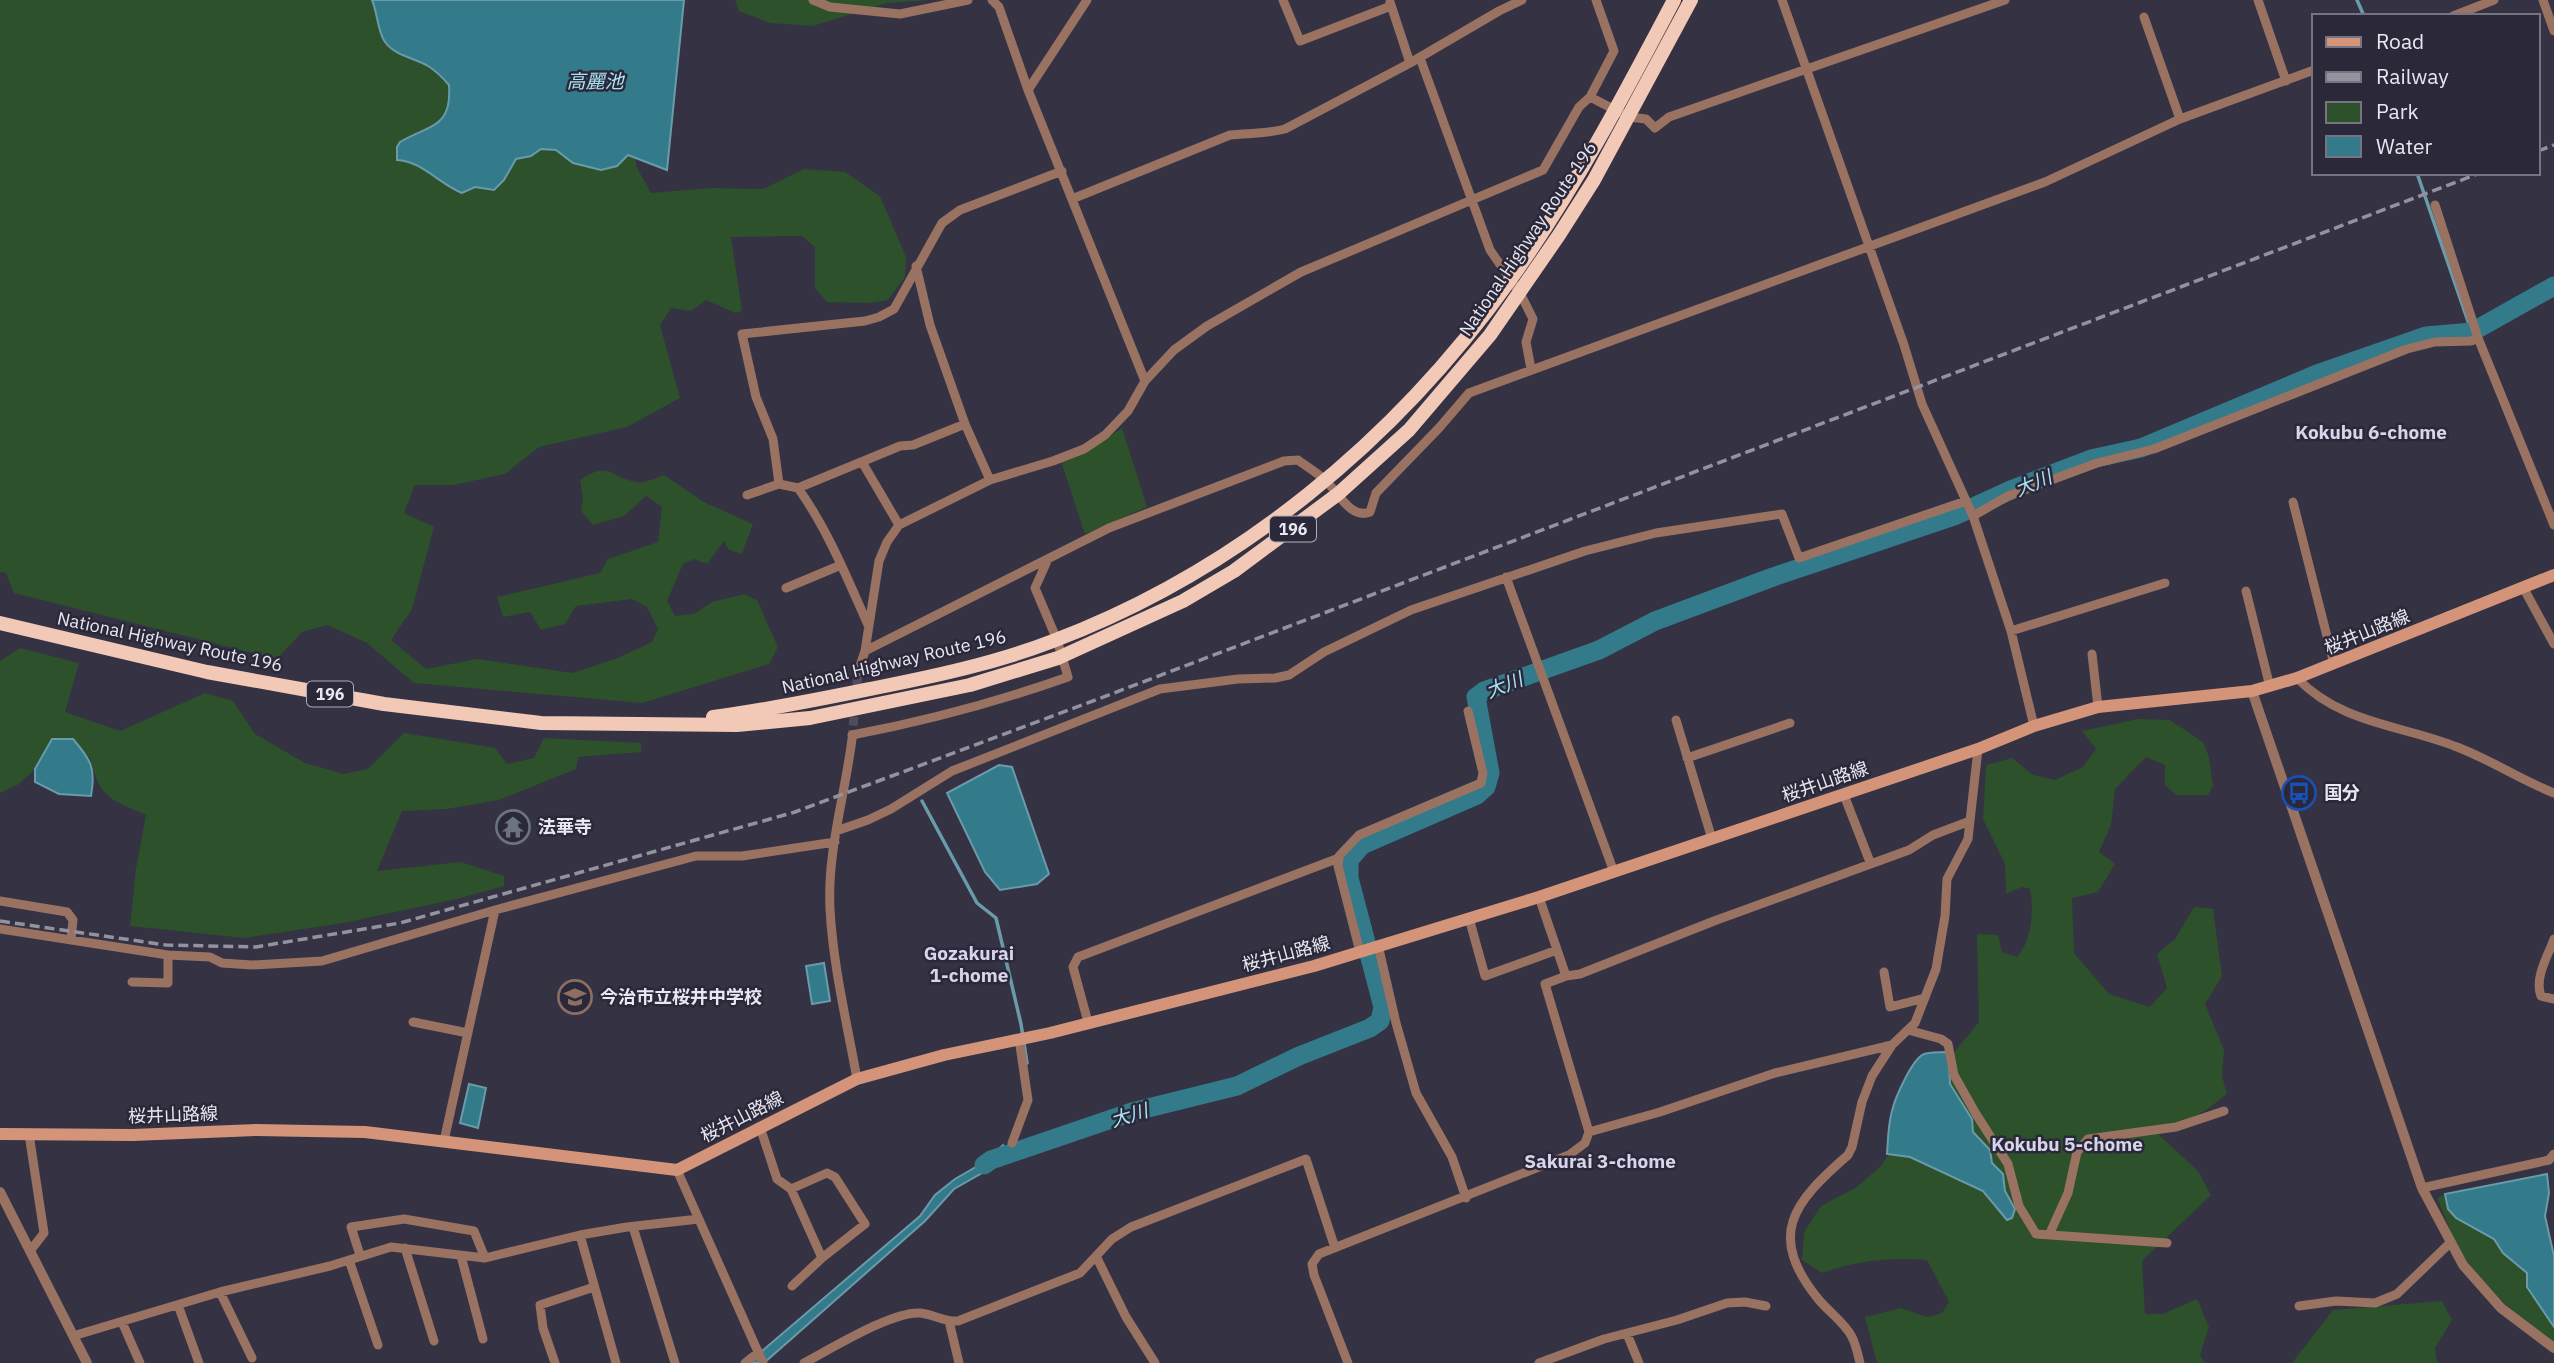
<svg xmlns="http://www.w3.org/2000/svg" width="2554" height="1363" viewBox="0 0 2554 1363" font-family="'IBM Plex Sans','Noto Sans JP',sans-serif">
<rect width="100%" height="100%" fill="#343243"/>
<path fill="#2d512a" d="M0 0H630L636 166 651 193 711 188 763 189 804 169 845 172 880 196 906 257 905 277 888 300 869 303 827 302 815 288V247L802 236 731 237 742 311 735 313 706 300 691 311 671 308 660 325 680 398 627 427 539 447 505 474 453 485H415L404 513 434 527 412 609 391 640 426 669 477 659 572 673 618 658 652 642 658 629 647 607 632 599 576 606 565 624 541 630 530 612 503 617 497 597 600 573 608 559 658 542 662 507 646 496 624 516 593 525 581 511 583 499 580 480C609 460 611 478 637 482 645 483 656 478 664 475L704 502 753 524 742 554 729 550 724 541 707 564 694 559 683 564 667 601 675 616 694 614 712 602 744 594 757 600 778 647 769 664 642 703 414 683 367 643 327 625 302 632 277 659 14 593 6 573 0 572Z
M735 0H930L887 3 813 26 770 23 739 11Z
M1122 428 1147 507 1085 534 1059 455 1104 440Z
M20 648 79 663 65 712 120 731 205 693 233 701 255 734 305 763 343 774 368 769 404 733 495 748 507 764 534 758 544 738 641 743V752L578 757 576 769 499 800 446 809 402 811 377 871 461 862 504 876V886L457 899 343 923 244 938 130 926 136 869 146 815C110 799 100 799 90 758L52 739 35 769 19 784 0 793V661Z
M2138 719 2170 720 2203 742 2209 757 2213 786 2208 795H2176L2165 785V765L2146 757 2115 789 2111 825 2099 852 2115 864 2098 892 2072 898 2074 953 2109 994 2150 1007 2167 988 2157 954 2175 939 2194 907 2213 909 2222 976 2205 1004 2224 1050 2222 1076 2227 1094 2205 1111 2158 1134 2198 1171 2211 1195 2142 1261 2145 1314H2163L2197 1299 2209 1327 2200 1355 2205 1363H1877L1865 1317 1901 1308 1927 1317 1942 1313 1949 1302 1927 1260C1892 1257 1854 1261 1822 1273L1802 1260 1804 1232 1821 1206 1857 1187 1881 1166 1956 1050 1979 1022 1977 934 1998 935 2002 952 2017 957C2032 941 2034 910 2030 889L2022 887 2006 894 2005 864 1983 819 1986 765 2012 758 2033 775 2055 780 2083 767 2096 749 2082 731Z
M2445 1194 2448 1209 2456 1218 2494 1239 2503 1253 2527 1273V1287L2554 1327V1345C2518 1315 2479 1286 2456 1243 2449 1229 2444 1213 2437 1198Z
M2442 1301 2452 1320 2435 1348 2437 1363H2292L2333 1310Z"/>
<path fill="#337a8b" stroke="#699baa" stroke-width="2" d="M372 0H684L667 170 628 155 617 166 601 170 573 163 556 150 541 149 531 156 516 159 504 180 494 190 475 187 462 193C439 184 422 161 397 160V147L400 142C431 124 452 128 449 85 443 78 436 71 428 66 415 58 395 56 385 42 377 30 378 14 372 0Z
M52 739H73C91 760 96 768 91 796L59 794 35 782V769Z
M999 765 1012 767 1049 874 1037 884 1000 890 985 872 947 793Z
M824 963 830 1001 812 1004 806 966Z
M1946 1052 1949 1061 1950 1084 1972 1119 1973 1132 1990 1150 1992 1163 2003 1174 2005 1191 2015 1209 2012 1218 2007 1220 1983 1191 1910 1157 1887 1154C1888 1140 1888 1125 1892 1111 1895 1098 1912 1059 1924 1054 1931 1052 1940 1052 1946 1052Z
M469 1084 486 1088 478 1128 460 1123Z
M1003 1145 1007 1151V1159L954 1189 925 1221 764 1363H748L920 1216 935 1195 955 1179 986 1161Z
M2547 1174 2549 1193 2545 1216 2554 1256V1327L2527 1287V1273L2503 1253 2494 1239 2456 1218 2448 1209 2445 1194Z"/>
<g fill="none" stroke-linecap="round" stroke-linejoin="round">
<path stroke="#699baa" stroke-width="3.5" d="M2357 0 2364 16
M2417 173 2470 327
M922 801 977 903 996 918 1021 1024 1027 1063"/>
<path stroke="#337a8b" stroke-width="19" d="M984 1165 991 1160 1132 1112 1237 1086 1299 1056 1370 1028 1380 1021 1383 1007 1349 878V860L1362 845 1477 795 1486 787 1490 773 1476 697 1484 691 1599 650 1655 621 1773 577 1954 516 2013 489 2091 459 2141 448 2317 374 2426 336 2472 332 2554 286"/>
<path stroke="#4f4d5d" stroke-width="9" stroke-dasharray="9 4.5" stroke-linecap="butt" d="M852 739 858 672"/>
<path stroke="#9a7262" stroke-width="9" d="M813 0 830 7 900 14 968 0
M992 0 999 7 1028 90 1145 381
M1283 0 1300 41 1391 6
M1596 0 1614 51 1590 97 1629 117 1646 119 1655 128 1669 117 2005 0
M1782 0 1904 345 1922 404 1973 516 2011 631 2034 726
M2258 0 2286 81
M2543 0 2554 31
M1390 2 1410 63
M2453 16 2494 0
M2144 17 2180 119
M1420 58 1490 250 1520 293 1533 319 1526 342 1531 369
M1028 90 1087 0
M1072 199 1230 135C1249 133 1266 134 1285 129L1410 63 1499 11 1522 0
M2435 205 2478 338 2554 525
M916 266 930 325 965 424
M862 462 899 525
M798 488 900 446 913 445 965 424 990 480
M747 495 779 484
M2293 502 2334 664
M1973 516 2008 496 2097 463 2154 449 2407 349 2435 342 2471 341 2478 338
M1506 577 1614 872
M786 588 841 565
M2524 589 2554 644
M2246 591 2270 687
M868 625C847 578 828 530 798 488L779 484 773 439 756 397 742 334 865 321 879 317 894 309 942 223 960 210 1062 171
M2011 631 2165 583
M865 651 1109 528 1284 461 1298 460C1307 467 1318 473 1326 481 1338 492 1351 520 1370 512L1376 493 1439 428 1469 393 2045 182 2180 119 2314 70
M2092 654 2098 707
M858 672 865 651 879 561 887 542 899 525 990 480 1053 461 1084 449 1105 435 1128 411 1145 381 1174 350 1207 326 1301 272 1543 170 1579 107 1590 97
M2297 678C2341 724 2402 725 2457 747 2491 760 2521 780 2554 793
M1676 720 1712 839
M852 735C926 721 997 702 1068 677L1057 640 1035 588 1048 559
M852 739C845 795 827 852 830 909 833 966 847 1023 857 1079
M1687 758 1790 723
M1844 795 1870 862
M836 831 868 820 891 809 952 771 1160 689 1238 679 1275 678 1289 675 1324 652 1411 610 1585 551 1656 533 1782 514 1799 558 1966 501
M0 901 67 912 73 920 71 939
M1469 918 1485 976 1557 950
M0 929 168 955 210 957 222 963 252 965 322 961 495 910 696 856H742L835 842
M2554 939C2548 956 2534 978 2541 996L2554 999
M1378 945 1396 1023 1416 1093 1452 1157 1466 1198
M1360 952 1338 866 1339 856 1359 835 1481 783 1483 773 1468 711
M1884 972 1890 1007 1925 998
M1566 976 1580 974 1714 921 1909 850 1933 835 1970 821
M132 982 168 983V955
M413 1022 468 1033
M1088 1022 1073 967 1078 957 1339 858
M1908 1030 1941 1039 1948 1044 1954 1075 1976 1114 2008 1164 2019 1206 2036 1234 2167 1243
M760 1127 777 1179 791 1189 827 1173 835 1177 865 1224 822 1258 791 1189
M1589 1132 1660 1112 1775 1073 1892 1045
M29 1134 44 1233 30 1251
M444 1141 495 910
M1012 1143 1028 1100 1019 1039
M677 1170 763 1363
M2422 1188 2549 1160 2554 1154
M633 1227 675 1363
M580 1235 616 1363
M2049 1235 2068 1193 2077 1152 2088 1139 2176 1127 2224 1111
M405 1248 434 1341
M360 1255 351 1227 404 1219 474 1231 485 1258
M461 1256 483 1339
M1096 1256 1126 1317 1155 1363
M349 1260 378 1345
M792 1286 822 1258
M220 1292 252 1358
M178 1305 199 1363
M2299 1306 2336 1301 2375 1303 2397 1294 2451 1242
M949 1321 959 1363
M122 1322 140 1363
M1627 1334 1639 1363
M73 1336 220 1292 330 1266 391 1247 485 1258 580 1235 627 1227 699 1219
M555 1363 543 1328 540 1305 594 1287
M745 1363 759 1352
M804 1363C831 1349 892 1311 920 1313 933 1314 944 1322 958 1321L1080 1273 1112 1239 1131 1227 1306 1159 1335 1248
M1348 1363 1314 1275 1312 1264 1319 1254 1569 1155 1585 1143 1589 1132 1545 984 1566 976 1539 897
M1539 1363 1604 1339 1677 1320 1727 1303 1745 1302 1766 1306
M1860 1363C1858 1355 1856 1345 1852 1337 1845 1323 1829 1312 1819 1300 1766 1235 1793 1203 1848 1155L1852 1147 1862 1102 1872 1076 1892 1045 1915 1023 1936 969 1945 916 1947 879 1968 839 1978 749"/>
<path stroke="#9a7262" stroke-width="10" d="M2252 691 2422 1188 2463 1265 2501 1308 2554 1348
M0 1192 87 1363"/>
<path stroke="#d3947a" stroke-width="12" d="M0 1134 133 1135 256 1130 365 1132 677 1170 857 1079 944 1055 1050 1033 1314 966 1539 897 1978 749 2034 726 2098 707 2252 691 2297 678 2554 575"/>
<path stroke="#f2c8b6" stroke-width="14" d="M0 623 207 672 384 704 541 723 737 725 810 718 970 685 1058 658 1183 601 1234 571 1338 494 1409 430 1490 335 1559 235 1594 180 1691 0
M713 717C768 710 821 699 875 688 935 676 996 663 1053 641 1238 571 1396 440 1510 280 1573 192 1624 95 1674 0"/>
<path stroke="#93929f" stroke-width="3.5" stroke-dasharray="10 5" stroke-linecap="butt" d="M2538 151 2554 145
M0 921 166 945 256 947 400 923 795 812 1085 704 2480 173"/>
</g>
<defs>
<g id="bus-ring" transform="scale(1.75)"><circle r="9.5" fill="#2a2839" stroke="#1a4fb4" stroke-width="1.5"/><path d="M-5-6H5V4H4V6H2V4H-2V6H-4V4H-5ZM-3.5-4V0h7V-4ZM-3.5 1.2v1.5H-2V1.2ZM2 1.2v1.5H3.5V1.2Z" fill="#1a4fb4"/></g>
<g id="temple-ring" transform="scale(1.75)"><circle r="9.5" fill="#2a2839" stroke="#6b7280" stroke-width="1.5"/><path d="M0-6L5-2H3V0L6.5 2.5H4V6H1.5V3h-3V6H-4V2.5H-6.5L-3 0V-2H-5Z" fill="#6b7280"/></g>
<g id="school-ring" transform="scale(1.75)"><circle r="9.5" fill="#2a2839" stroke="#8d6e63" stroke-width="1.5"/><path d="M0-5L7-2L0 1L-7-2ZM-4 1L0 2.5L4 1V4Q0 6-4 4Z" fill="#8d6e63"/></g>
</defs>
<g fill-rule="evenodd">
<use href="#bus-ring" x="2299" y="793"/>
<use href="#temple-ring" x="513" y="827"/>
<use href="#school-ring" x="575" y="997"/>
</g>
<g text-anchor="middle" stroke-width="5" stroke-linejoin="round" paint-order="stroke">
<g fill="#2a2839" stroke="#afaeba" stroke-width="2">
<rect x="1270" y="516.5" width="46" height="25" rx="5"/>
<rect x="307" y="681.5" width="46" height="25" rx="5"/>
</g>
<g font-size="16" font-weight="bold" fill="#e8e7f2">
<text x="1293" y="535">196</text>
<text x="330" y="700">196</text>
</g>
<g font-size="18" fill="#e8e7f2" stroke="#2a2839">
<text transform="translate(1528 239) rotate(-56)" y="6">National Highway Route 196</text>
<text transform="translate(2367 632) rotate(-22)" y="6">桜井山路線</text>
<text transform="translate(170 642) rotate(12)" y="6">National Highway Route 196</text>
<text transform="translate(894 662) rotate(-13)" y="6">National Highway Route 196</text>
<text transform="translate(1825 782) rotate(-19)" y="6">桜井山路線</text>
<text transform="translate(1286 954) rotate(-15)" y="6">桜井山路線</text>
<text transform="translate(173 1115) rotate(-2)" y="6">桜井山路線</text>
<text transform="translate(742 1117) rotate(-27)" y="6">桜井山路線</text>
</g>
<g font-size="18" font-weight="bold" fill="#e8e7f2" stroke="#2a2839" text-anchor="start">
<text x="2324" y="799">国分</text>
<text x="538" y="833">法華寺</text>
<text x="600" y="1003">今治市立桜井中学校</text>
</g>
<g font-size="19" font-style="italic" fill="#aae3f3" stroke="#2a2839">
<text x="595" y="88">高麗池</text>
<text transform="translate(2033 483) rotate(-23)" y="7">大川</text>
<text transform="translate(1504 685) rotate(-22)" y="7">大川</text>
<text transform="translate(1129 1115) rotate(-17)" y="7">大川</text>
</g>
<g font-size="19" font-weight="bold" fill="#d7d5eb" stroke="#2a2839">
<text x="2371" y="439">Kokubu 6-chome</text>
<text x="969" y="960">Gozakurai<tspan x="969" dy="22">1-chome</tspan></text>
<text x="2067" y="1151">Kokubu 5-chome</text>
<text x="1600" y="1168">Sakurai 3-chome</text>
</g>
</g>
<rect x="2312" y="14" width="228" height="161" fill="#2a2839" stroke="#767483" stroke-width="2"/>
<rect x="2326" y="37" width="35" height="10" fill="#d3947a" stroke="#767483" stroke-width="2"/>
<text x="2376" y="49" font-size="21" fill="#e8e7f2">Road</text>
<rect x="2326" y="72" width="35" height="10" fill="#93929f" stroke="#767483" stroke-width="2"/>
<text x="2376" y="84" font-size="21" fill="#e8e7f2">Railway</text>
<rect x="2326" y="102" width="35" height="21" fill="#2d512a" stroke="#767483" stroke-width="2"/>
<text x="2376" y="119" font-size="21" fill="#e8e7f2">Park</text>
<rect x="2326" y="136" width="35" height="21" fill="#337a8b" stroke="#767483" stroke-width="2"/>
<text x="2376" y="154" font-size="21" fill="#e8e7f2">Water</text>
</svg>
